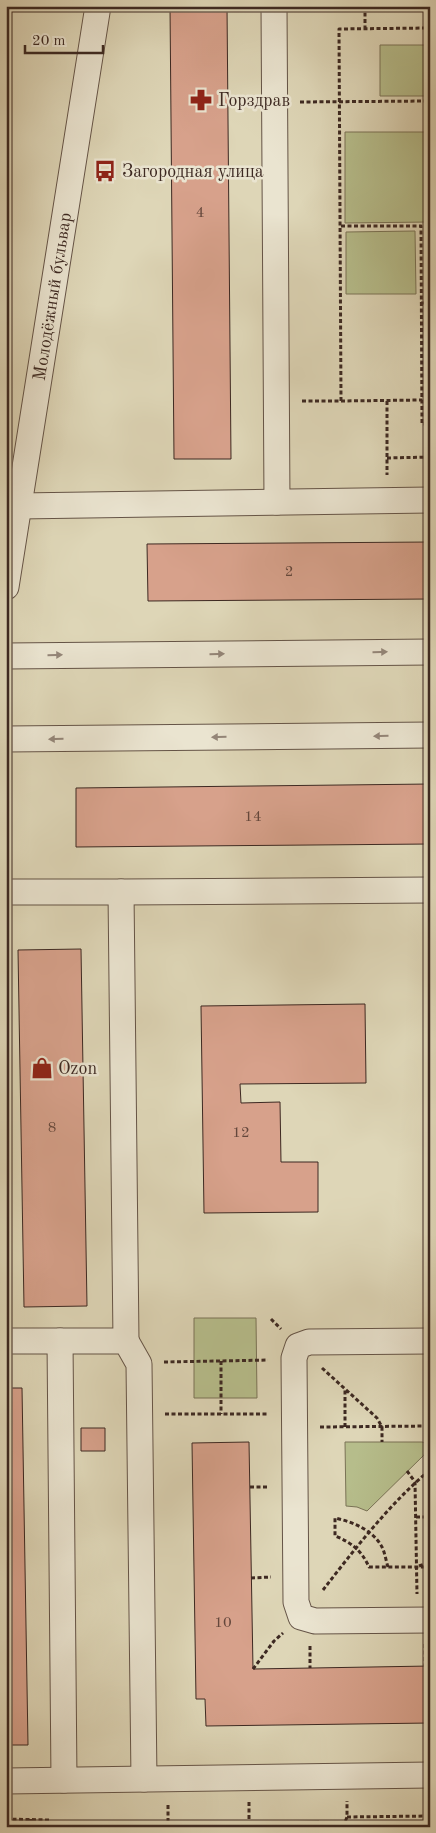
<svg xmlns="http://www.w3.org/2000/svg" width="436" height="1833" viewBox="0 0 436 1833" font-family="'Old Standard TT',serif">
<rect width="100%" height="100%" fill="#ded6b7"/>
<filter id="stains"><feTurbulence type="fractalNoise" baseFrequency=".004" numOctaves="4"/><feColorMatrix values="0 0 0 0 .2 0 0 0 0 .09 0 0 0 0 .02 0 0 0 .5 -.17"/></filter>
<radialGradient id="worn" r=".72"><stop offset=".6" stop-color="#630" stop-opacity="0"/><stop offset="1" stop-color="#630" stop-opacity=".3"/></radialGradient>
<path fill="#b6bd8b" stroke="#7a7356" d="M380 45H430V96H380Z
M345 132H430V222L345 223Z
M415 231 416 294H346V232Z
M194 1318H256L257 1398H194Z
M345 1442H422L426 1443V1451L424 1455 367 1511 357 1507 346 1506Z
M319 1821 320 1827H99L101 1826Z"/>
<path fill="#d7a18b" stroke="#3d2922" d="M170 6H227L231 459H174Z
M430 542V599L148 601 147 544Z
M430 784V844L76 847V788Z
M81 949 87 1306 24 1307 18 950Z
M365 1004 366 1083 240 1084 241 1103 280 1102 281 1162H318V1212L204 1213 201 1006Z
M6 1388H22L28 1745H6Z
M81 1428H105V1451H81Z
M249 1442 253 1669 430 1666V1723L206 1726 205 1699H196L192 1443Z"/>
<g fill="none" stroke-linecap="round" stroke-linejoin="round">
<g stroke="#655447" stroke-width="27">
<g id="minor">
<path d="M274 6 277 502"/>
<path d="M19 506 430 500"/>
<path id="s1" d="M6 587 98 6"/>
<path d="M6 656 430 652"/>
<path d="M6 739 430 735"/>
<path d="M6 892H121L126 1341"/>
<path d="M121 892 430 890"/>
<path d="M6 1341H126L139 1364 144 1779"/>
<path d="M60 1341 64 1780"/>
<path d="M430 1341 309 1342 298 1346 294 1358 296 1602 301 1617 315 1621 430 1620"/>
<path d="M6 1781 430 1775"/>
</g>
</g>
<path stroke="#3d2922" stroke-width="3" stroke-dasharray="4 2.5" stroke-linecap="butt" d="M365 6V29
M300 102 430 101
M341 226H421L422 424H430
M421 303H430
M302 401H341L339 29 430 28
M341 401 422 400
M387 401V475
M387 458 430 457
M271 1319 281 1329
M221 1361V1414
M164 1362 268 1360
M322 1368 377 1418 382 1427V1442
M165 1414H269
M320 1427 430 1426
M345 1427V1389
M407 1471 415 1482 417 1594
M250 1487H269
M416 1517H430
M419 1566 430 1562
M388 1567C386 1561 385 1553 382 1547 373 1530 353 1522 335 1518V1536C351 1542 362 1551 369 1567H430
M251 1578 271 1577
M323 1590C354 1550 391 1502 430 1470
M425 1644V1666
M310 1646V1668
M253 1669 274 1641 283 1633
M249 1802V1823
M168 1805V1824
M347 1817 430 1816
M6 1819 50 1820V1827
M31 1819V1827
M343 1827 347 1817V1801"/>
<use href="#minor" stroke="#eae4d0" stroke-width="25"/>
</g>
<defs><path id="oneway-solid" d="M-6-.8H1V-3.2L6.5 0L1 3.2V.8H-6Z" transform="scale(1.25)"/></defs>
<g fill="#948679">
<use href="#oneway-solid" transform="translate(380 652) rotate(-1)"/>
<use href="#oneway-solid" transform="translate(217 654) rotate(-1)"/>
<use href="#oneway-solid" transform="translate(55 655) rotate(-1)"/>
<use href="#oneway-solid" transform="translate(381 736) rotate(179)"/>
<use href="#oneway-solid" transform="translate(219 737) rotate(179)"/>
<use href="#oneway-solid" transform="translate(56 739) rotate(179)"/>
</g>
<defs>
<g id="pharmacy-bare" transform="scale(1.725)"><path d="M-2-6h4v4h4v4h-4v4h-4v-4h-4v-4h4Z" fill="#8f2418" stroke="#eae4d0" stroke-width="2.5" paint-order="stroke"/></g>
<g id="bus-bare" transform="scale(1.725)"><path d="M-5-6H5V4H4V6H2V4H-2V6H-4V4H-5ZM-3.5-4V0h7V-4ZM-3.5 1.2v1.5H-2V1.2ZM2 1.2v1.5H3.5V1.2Z" fill="#8f2418" stroke="#eae4d0" stroke-width="2.5" paint-order="stroke"/></g>
<g id="shop-bare" transform="scale(1.725)"><path d="M-5-2.5h2.3a2.7 3.5 0 0 1 5.4 0H5L5.5 6h-11ZM-1.5-2.5h3a1.5 2.3 0 0 0-3 0Z" fill="#8f2418" stroke="#eae4d0" stroke-width="2.5" paint-order="stroke"/></g>
</defs>
<g fill-rule="evenodd">
<use href="#pharmacy-bare" x="201" y="100"/>
<use href="#bus-bare" x="105" y="171"/>
<use href="#shop-bare" x="42" y="1068"/>
</g>
<g text-anchor="middle" stroke-width="5" stroke-linejoin="round" paint-order="stroke">
<g font-size="15" fill="#64473c">
<text x="200" y="217">4</text>
<text x="289" y="576">2</text>
<text x="253" y="821">14</text>
<text x="52" y="1132">8</text>
<text x="241" y="1137">12</text>
<text x="223" y="1627">10</text>
</g>
<g font-size="18" fill="#3d2922" stroke="#eae4d0" text-anchor="start">
<text x="218" y="106">Горздрав</text>
<text x="122" y="177">Загородная улица</text>
<text x="58" y="1074">Ozon</text>
</g>
<g font-size="18" fill="#3d2922" stroke="#eae4d0">
<text dy="6" stroke="none"><textPath href="#s1" startOffset="294">Молодёжный бульвар</textPath></text>
</g>
</g>
<rect width="436" height="1833" fill="none" stroke="#ded6b7" stroke-width="25"/>
<rect x="8" y="8" width="421" height="1818" fill="none" stroke="#3d2922" stroke-width="2.5"/>
<rect x="12" y="12" width="411" height="1808" fill="none" stroke="#3d2922"/>
<path d="M25 45v8h78v-8" fill="none" stroke="#3d2922" stroke-width="2.5"/>
<text x="32" y="45" font-size="15" fill="#3d2922" stroke="#eae4d0" stroke-width="4" paint-order="stroke">20 m</text>
<rect width="100%" height="100%" filter="url(#stains)"/>
<rect width="100%" height="100%" fill="url(#worn)"/>
</svg>
